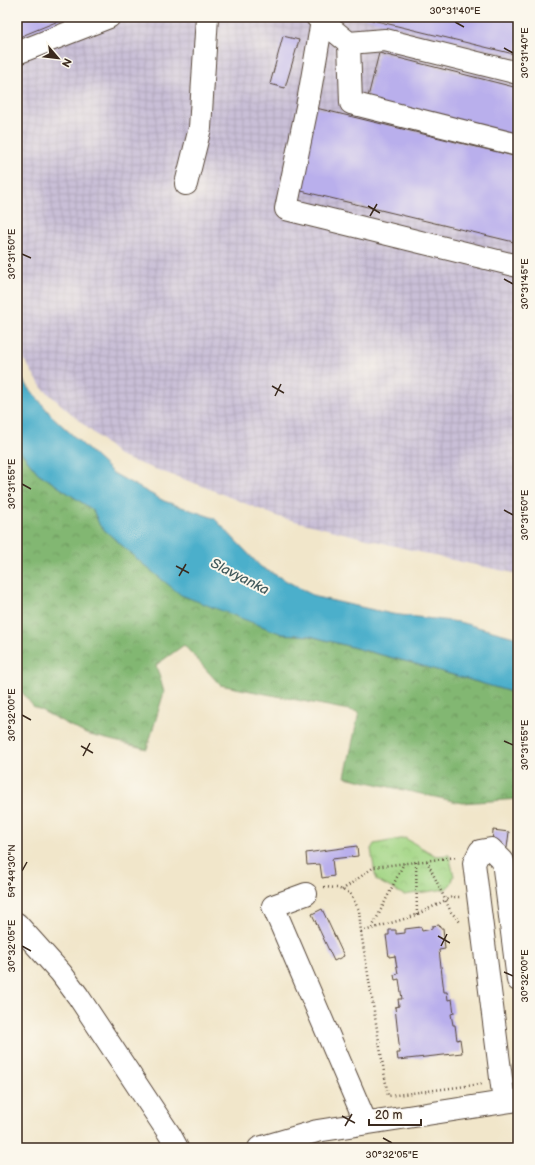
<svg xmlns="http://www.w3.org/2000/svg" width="535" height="1165" viewBox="0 0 535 1165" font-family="'Balsamiq Sans',sans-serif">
<defs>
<pattern id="industrial-grid" width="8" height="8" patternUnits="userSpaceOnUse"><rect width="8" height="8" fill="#c9bfd7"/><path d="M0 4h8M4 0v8" fill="none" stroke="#aea4b8"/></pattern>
<pattern id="forest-crowns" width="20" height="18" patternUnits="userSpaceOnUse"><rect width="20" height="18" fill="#82b772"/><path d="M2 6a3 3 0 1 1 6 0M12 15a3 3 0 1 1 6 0" fill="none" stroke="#6c955d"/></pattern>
<pattern id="park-crowns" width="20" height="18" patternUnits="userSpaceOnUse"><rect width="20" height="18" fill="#a3d685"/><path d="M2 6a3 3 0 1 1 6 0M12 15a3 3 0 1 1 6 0" fill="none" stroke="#8db872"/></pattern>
</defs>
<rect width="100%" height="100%" fill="#fbf7ec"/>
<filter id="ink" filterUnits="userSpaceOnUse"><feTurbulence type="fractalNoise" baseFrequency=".025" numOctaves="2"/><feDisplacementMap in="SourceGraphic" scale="8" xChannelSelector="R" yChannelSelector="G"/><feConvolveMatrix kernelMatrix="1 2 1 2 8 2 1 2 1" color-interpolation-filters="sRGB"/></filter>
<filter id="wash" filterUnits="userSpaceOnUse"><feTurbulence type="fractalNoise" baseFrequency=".012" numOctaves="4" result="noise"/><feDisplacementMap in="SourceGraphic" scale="16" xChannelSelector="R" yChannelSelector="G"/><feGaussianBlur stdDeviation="0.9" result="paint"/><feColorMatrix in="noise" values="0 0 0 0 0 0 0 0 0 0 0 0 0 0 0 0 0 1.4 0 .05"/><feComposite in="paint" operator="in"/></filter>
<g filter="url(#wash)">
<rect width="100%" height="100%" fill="#f1e6ca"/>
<path fill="url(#industrial-grid)" d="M17 17H518V574L443 558 279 517 197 484 121 457 42 388 17 348Z"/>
<path fill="url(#forest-crowns)" stroke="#5e7048" d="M17 447 38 473 93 510 100 526 144 565 282 634 310 636 416 664 518 694V799L462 803 345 777 359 712 220 685 184 645 156 665 164 692 147 749 86 734 33 706 17 686Z"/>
<path fill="url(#park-crowns)" stroke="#6f8052" d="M405 838 436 856 449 855 454 876 451 884 446 889 404 895 376 880 371 849 374 844Z"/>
<path fill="#4cafcb" stroke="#446c74" d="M17 373 51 415 113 473 164 501 214 518 261 567 316 597 392 614 459 622 518 638V694L416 664 310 636 282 634 181 595 144 565 100 526 93 510 38 473 17 447Z"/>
<g id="blocks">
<path fill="#b9afec" d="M17 17H68L17 38Z
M364 17H518V55L364 18Z
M283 36 299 40 285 88 270 84Z
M379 53 518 88V138L367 101Z
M316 108 518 157V243L297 190Z
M493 830 509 832 507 848 492 846Z
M357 846 358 856 332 859 334 876 322 878 320 864 307 865 306 853Z
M322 909 344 956 334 961 312 914Z
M439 925 440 928H443L445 949 439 950 444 992H447L448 1000 452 999 454 1013 451 1014 453 1025H455L457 1040 460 1039 462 1053 398 1060 397 1053H400L395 1007 399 1006 398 999H402L399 979 395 980 394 975 398 974 395 956 389 957 386 935H389V930H396V934L405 933V929L421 927 422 931 432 929V926Z"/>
</g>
</g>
<g filter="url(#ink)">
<use href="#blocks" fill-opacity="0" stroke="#564638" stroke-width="1"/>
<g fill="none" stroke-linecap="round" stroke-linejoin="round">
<g stroke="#564638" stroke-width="24">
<path id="minor" d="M317 17 349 43 351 103 518 145
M322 21 308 102 286 209 518 266
M349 43 385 40 518 73
M17 53 109 17
M186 184 200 128 207 17
M306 894 273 906 366 1123
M17 924 61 973 78 996 170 1135 177 1148
M504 1102 474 863 480 851 491 849 503 861 518 980
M259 1148 317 1131 518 1100"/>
</g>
<path stroke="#564638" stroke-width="2.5" stroke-dasharray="1 3" stroke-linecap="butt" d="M427 861 451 912 461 923
M416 862 417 915
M324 887 337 888 350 893 359 910 361 932 388 1096 482 1084
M342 890 374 867 457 857
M372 928 404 863
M361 932 414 916 452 897H460"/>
<use href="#minor" stroke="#fff" stroke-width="22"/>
</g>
</g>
<path fill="none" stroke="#3b2a1e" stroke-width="1.5" d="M455 22 464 27M504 48 513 53M368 206 380 213M370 216 377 204M22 254 31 258M504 279 513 284M272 386 284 393M275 396 281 384M22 484 31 489M504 510 513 515M176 566 189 573M179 576 186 564M22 715 31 720M504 741 513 745M81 746 93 753M83 756 90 743M22 871 27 862M438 936 450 943M22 946 31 951M441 946 447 934M504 972 513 976M342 1116 355 1123M345 1126 352 1114M383 1138 392 1143"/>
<g text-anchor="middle" stroke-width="4" stroke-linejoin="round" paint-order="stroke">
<g font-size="14" font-style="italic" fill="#41595b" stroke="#fbf7ec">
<text transform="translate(240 576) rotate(27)" y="5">Slavyanka</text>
</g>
</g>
<rect width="535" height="1165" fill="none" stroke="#fbf7ec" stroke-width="44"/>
<g transform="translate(58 58) rotate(118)" stroke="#fbf7ec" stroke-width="3" paint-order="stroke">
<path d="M0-3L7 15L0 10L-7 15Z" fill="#3b2a1e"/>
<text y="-6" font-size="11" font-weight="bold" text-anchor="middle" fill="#3b2a1e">N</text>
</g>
<path d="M369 1119v6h52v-6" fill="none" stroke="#3b2a1e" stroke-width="2"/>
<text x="375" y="1119" font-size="12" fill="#3b2a1e" stroke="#fbf7ec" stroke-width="3" paint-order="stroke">20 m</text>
<rect x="22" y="22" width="491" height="1121" fill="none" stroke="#3b2a1e" stroke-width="1.5"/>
<g font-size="10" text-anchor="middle" fill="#3b2a1e">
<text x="455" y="14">30°31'40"E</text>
<text transform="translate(524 53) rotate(-90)" y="4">30°31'40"E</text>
<text transform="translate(11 254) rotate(-90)" y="4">30°31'50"E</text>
<text transform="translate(524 284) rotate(-90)" y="4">30°31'45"E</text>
<text transform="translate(11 484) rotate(-90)" y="4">30°31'55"E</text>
<text transform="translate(524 515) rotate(-90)" y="4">30°31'50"E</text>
<text transform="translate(11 715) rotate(-90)" y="4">30°32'00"E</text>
<text transform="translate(524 745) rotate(-90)" y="4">30°31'55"E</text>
<text transform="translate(11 871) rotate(-90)" y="4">59°49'30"N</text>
<text transform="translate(11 946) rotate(-90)" y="4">30°32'05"E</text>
<text transform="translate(524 976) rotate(-90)" y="4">30°32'00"E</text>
<text x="392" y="1158">30°32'05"E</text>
</g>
</svg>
